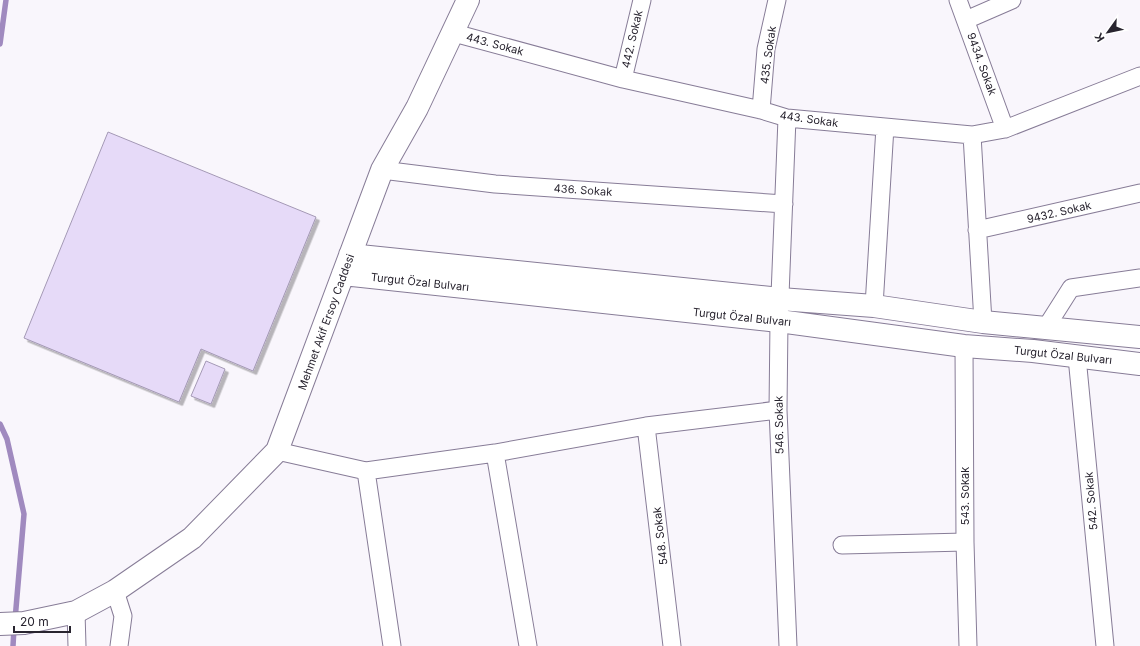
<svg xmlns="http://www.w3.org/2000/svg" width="1140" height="646" viewBox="0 0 1140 646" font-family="Inter,sans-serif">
<defs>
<filter id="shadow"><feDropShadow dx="3.5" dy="3.5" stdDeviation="0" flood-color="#0004"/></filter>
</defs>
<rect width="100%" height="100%" fill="#f9f6fc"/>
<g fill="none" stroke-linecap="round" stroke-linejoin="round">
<path stroke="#a08abf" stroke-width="5.5" d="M0 44 6 0
M0 424 7 439 24 514 15 620
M13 646 14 628"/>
</g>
<path fill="#e6daf8" stroke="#a499b5" filter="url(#shadow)" d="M108 132 316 217 253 371 201 349 179 402 24 338Z
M206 361 225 369 211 404 191 396Z"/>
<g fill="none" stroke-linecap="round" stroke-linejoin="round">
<g stroke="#877c97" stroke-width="19">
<path id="street" d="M958 0 1005 129
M966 20 1012 0
M454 33 623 79 761 110 787 118 972 135 1005 129 1140 76
M623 79 642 0
M761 110 766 49 777 0
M787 118 779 321 778 410 788 646
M972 135 983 322
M382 170 495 184 784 204
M977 230 1140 193
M874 306 885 127
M1045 329 1071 288 1140 278
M964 346 965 542 968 646
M1077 357 1105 646
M646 426 672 646
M277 451 366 471 392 646
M495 453 528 646
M366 471 495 453 646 426 778 410
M842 545 965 542
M115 591 123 616 119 646
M76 612 77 646"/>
</g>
<g stroke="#877c97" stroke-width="24">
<path id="secondary" d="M350 255 780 299 874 306 983 322 1140 337
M343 274 779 321 964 346 1033 351 1140 364
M0 624 24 623 76 612 115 591 192 538 277 451 382 170 417 108 468 0"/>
</g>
<use href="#street" stroke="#fff" stroke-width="17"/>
<use href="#secondary" stroke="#fff" stroke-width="22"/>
</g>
<g text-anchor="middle" stroke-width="4" stroke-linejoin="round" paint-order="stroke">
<g font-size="11" fill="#28242f" stroke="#fff">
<text transform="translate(632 39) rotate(-77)" y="4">442. Sokak</text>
<text transform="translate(495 44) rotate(15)" y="4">443. Sokak</text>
<text transform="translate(768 55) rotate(-82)" y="4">435. Sokak</text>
<text transform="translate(982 64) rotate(70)" y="4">9434. Sokak</text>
<text transform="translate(809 119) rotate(8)" y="4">443. Sokak</text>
<text transform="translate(583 190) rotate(4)" y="4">436. Sokak</text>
<text transform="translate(1059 212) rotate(-13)" y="4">9432. Sokak</text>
<text transform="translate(420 282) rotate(6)" y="4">Turgut Özal Bulvarı</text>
<text transform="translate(742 317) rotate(6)" y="4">Turgut Özal Bulvarı</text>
<text transform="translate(326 322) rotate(-70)" y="4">Mehmet Akif Ersoy Caddesi</text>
<text transform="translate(1063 355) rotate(6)" y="4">Turgut Özal Bulvarı</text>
<text transform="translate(779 425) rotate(-91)" y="4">546. Sokak</text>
<text transform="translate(965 496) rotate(-90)" y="4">543. Sokak</text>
<text transform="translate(1091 501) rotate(-95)" y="4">542. Sokak</text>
<text transform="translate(660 536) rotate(-97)" y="4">548. Sokak</text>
</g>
</g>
<g transform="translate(1108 32) rotate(237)" stroke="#ffffff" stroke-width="3" paint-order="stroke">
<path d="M0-3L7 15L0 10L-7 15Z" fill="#28242f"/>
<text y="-6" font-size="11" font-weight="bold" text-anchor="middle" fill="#28242f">K</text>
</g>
<path d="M14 626v6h56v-6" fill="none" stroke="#28242f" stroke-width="2"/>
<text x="20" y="626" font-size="12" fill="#28242f" stroke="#ffffff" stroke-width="3" paint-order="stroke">20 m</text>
</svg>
